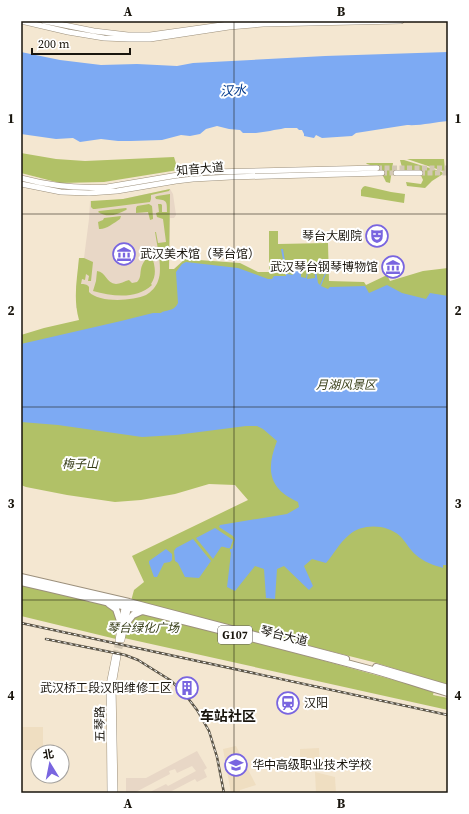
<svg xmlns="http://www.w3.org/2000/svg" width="469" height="814" viewBox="0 0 469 814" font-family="'Source Serif 4','Noto Sans SC',serif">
<rect width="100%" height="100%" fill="#f4e7d1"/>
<path fill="#e8d7c6" d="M170 189 173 194 176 215 174 218H170L169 291 163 299 76 308V291L79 258H84L89 219 90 201H106L123 199Z
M197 751 207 768 204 770 207 777 197 782 195 779 168 793H148L166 784 168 786 196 771 192 766 177 773 175 769 169 771 170 774 134 793H126V778H146Z"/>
<path fill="#efdec1" d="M21 727H43V750H21Z
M236 746 256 785 240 790V793H231L223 749Z
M319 748 320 766H306V769L300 770V749Z
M315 772 335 777 336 793H316Z"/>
<path fill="#b1c167" d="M21 153 56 159 85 161 174 157 178 170 104 182 60 183 21 173Z
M407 159H444L445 171H443Z
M400 160H404L442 172 443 174 432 181 425 188 407 186 406 182 421 184 423 180 420 173 403 171Z
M366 163H393L390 183 386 182C382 173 378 167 367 164Z
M365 186 391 192 405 194 404 203 361 196V190L363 187Z
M170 189 169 191 151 195V199L150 202 95 209H93L91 207V201L123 199Z
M170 194 169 269H174L185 259 240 263 258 272H269V231H278V244L328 243 329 281 364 282 366 285 387 275 390 281 423 271 448 268V685L373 662 131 601 134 590 144 582 132 556 248 500 235 485 209 484 175 494 141 500 115 502 67 495 26 487 21 485V335L44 328 79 320C73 298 77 280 79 258H84L93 262 91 281H88L89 276 86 274 85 280 82 279 81 284C84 284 87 284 89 287V292C99 303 133 301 146 295 151 292 156 287 158 281 163 269 157 246 155 232H156L158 243 166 242 163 219 157 217 156 213 159 212 158 204H161L162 205V212H167C167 201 167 200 156 199L155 197 157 196Z
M149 204 152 206 153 217V219L150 220 148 212 136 213V208L137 206Z
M126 208 127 209 126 210C117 215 107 218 98 212L99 211Z
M121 216 120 219C114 223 105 230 99 229L98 222 103 220 104 218Z
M150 254 152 257C155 266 157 275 151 284L152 285C136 300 112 296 93 291L96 281 97 271C106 272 106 283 116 284 120 284 125 281 129 280L132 283 137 282C141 278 140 274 141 269 142 264 146 258 150 254Z
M21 584 107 604 114 610 117 618 115 631 116 639 21 616Z
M139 614H145L303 655 434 691 433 695 448 698V710L124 638 129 623Z"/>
<path fill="#7daaf3" d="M21 52 60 60 101 65 137 64 177 66 193 63 325 56 448 52V121C435 122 420 126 407 125L356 133 352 136 322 138 316 135 314 138 304 136V134L302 130H299L297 128H285L281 129 274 130 270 131 256 133H243L240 130 229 129 217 126 206 129 200 134 190 136 181 135 162 140 131 141H118L101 139 80 142 73 138 56 139 21 134Z
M281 249H283L287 274 293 275 294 262 301 263V277L306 278 308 265H309L307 279 315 278 314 264H315L318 283 320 285 326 271H327L321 286 328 289 330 287 365 286 369 293 387 285 402 293 426 299 430 293 448 296V544C446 550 448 559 448 565H443V568C433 565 424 562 416 555 409 549 406 542 400 536 387 524 362 523 349 535 339 543 334 554 326 563L312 559 304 566 313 586 309 590 284 566 277 569 275 599 266 598 264 569 255 566 235 591 227 587 231 553 230 551V549H232L235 539 233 536 219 527 220 525 287 514 299 507 298 502C268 489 266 469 277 441L263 429 257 426H246L176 435 142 437 58 425 21 422V344L121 321 153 313H161L162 312C169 310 175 310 178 303L176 272 182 264 186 262 238 268 268 279H272L274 276H286Z
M215 528 233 540 230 548C227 549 224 546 221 547L213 559 196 538Z
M193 539 211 561 199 578 185 577 178 563 175 561 174 551 176 548Z
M166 549 172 554V560L170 562 164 563 157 577H154L149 563V561Z"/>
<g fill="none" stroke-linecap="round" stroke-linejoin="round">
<path stroke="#d3c8b4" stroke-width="5" stroke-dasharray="5 2.5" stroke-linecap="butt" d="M377 168H448
M382 173H396
M420 173H448
M115 655 118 640
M118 656 122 640"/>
<g stroke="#9c907c" stroke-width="6">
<path id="secondary" d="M21 21 68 32 104 38 129 39H150L229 27 263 24 401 21
M44 21 94 31 128 35H150L250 21
M396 173H420
M21 178C51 186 76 189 107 187L184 174 210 172 377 168
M21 184 61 192 89 193 117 191 176 181 193 179 231 177 382 173
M118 640 125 603
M122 640 129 604
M110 793 109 685 115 655
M115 793 113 685 118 656"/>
</g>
<g stroke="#9c907c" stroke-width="8">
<path id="trunk" d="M21 577 129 602 346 659
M21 582C139 609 256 639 373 670 398 677 423 686 448 693
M109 604 116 609 121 624
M125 625 133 615 142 611
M376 667 448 688"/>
</g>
<use href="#secondary" stroke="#fff" stroke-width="5"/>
<use href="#trunk" stroke="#fff" stroke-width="6"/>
<g stroke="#5a5447" stroke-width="2.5">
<path id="rail" d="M21 623 448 715
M46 639 125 655 138 660 170 680 184 693 197 710 209 731 217 757 224 793"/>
</g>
<use href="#rail" stroke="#fff" stroke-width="1" stroke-dasharray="3" stroke-linecap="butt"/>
</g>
<path fill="none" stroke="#19150d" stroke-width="1" stroke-opacity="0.55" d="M234 21V793M21 214H448M21 407H448M21 600H448"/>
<defs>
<g id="theatre-ring" transform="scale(1.15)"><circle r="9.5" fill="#fff" stroke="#7965e0" stroke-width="1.5"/><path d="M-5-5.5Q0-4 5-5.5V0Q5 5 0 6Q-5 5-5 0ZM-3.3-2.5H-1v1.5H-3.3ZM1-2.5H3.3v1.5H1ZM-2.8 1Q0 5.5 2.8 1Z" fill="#7965e0"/></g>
<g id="museum-ring" transform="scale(1.15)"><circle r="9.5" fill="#fff" stroke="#7965e0" stroke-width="1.5"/><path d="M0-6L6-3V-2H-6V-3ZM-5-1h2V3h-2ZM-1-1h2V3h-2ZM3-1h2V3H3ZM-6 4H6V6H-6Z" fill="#7965e0"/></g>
<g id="building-ring" transform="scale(1.15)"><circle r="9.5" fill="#fff" stroke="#7965e0" stroke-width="1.5"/><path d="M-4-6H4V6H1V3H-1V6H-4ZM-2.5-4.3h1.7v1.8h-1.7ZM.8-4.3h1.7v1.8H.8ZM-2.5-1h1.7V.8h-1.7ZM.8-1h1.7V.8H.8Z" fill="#7965e0"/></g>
<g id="station-ring" transform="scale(1.15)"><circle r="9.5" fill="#fff" stroke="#7965e0" stroke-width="1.5"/><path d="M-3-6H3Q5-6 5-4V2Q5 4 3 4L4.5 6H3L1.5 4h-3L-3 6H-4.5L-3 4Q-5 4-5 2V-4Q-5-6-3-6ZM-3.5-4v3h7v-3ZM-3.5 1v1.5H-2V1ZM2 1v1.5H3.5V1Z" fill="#7965e0"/></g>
<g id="school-ring" transform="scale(1.15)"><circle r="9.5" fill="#fff" stroke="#7965e0" stroke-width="1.5"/><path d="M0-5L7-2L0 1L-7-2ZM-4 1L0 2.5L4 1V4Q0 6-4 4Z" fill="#7965e0"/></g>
</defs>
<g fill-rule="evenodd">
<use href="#theatre-ring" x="377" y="236"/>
<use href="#museum-ring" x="124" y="254"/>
<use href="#museum-ring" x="393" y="267"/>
<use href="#building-ring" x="187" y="688"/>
<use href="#station-ring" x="288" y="703"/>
<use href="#school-ring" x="236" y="765"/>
</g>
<g text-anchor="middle" stroke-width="4" stroke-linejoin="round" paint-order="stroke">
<rect fill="#fff" stroke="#5e5b56" stroke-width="1" x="218" y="626" width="34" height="18" rx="3"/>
<g font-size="11" font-weight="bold" fill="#19150d">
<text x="235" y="639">G107</text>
</g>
<g font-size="12" fill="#19150d" stroke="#fff">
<text transform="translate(200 169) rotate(-5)" y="4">知音大道</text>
<text transform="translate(284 636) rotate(14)" y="4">琴台大道</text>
<text transform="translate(100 724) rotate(-91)" y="4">五琴路</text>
</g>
<g font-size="12" fill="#19150d" stroke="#fff" text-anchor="end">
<text x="362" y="240">琴台大剧院</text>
<text x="140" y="258" text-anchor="start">武汉美术馆（琴台馆）</text>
<text x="378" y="271">武汉琴台钢琴博物馆</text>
<text x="172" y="692">武汉桥工段汉阳维修工区</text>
<text x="304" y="707" text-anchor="start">汉阳</text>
<text x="252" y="769" text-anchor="start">华中高级职业技术学校</text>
</g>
<g font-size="12" font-style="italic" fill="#383f19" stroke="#fff">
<text x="346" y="389">月湖风景区</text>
<text x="80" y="468">梅子山</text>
<text x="143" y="632">琴台绿化广场</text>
</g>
<g font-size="13" font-style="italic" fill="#02398c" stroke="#fff">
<text transform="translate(233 90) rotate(-3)" y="5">汉水</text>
</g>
<g font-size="14" font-weight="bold" fill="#19150d" stroke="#fff">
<text x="228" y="721">车站社区</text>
</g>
</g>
<rect width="469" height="814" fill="none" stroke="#ffffff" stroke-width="44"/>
<g transform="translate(50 764) rotate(350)"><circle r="19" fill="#ffffff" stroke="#a3a19e"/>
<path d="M0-3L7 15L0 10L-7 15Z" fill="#7965e0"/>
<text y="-6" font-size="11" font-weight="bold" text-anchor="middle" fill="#19150d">北</text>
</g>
<path d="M32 48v6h98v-6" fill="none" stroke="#19150d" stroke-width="2"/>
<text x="38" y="48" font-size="12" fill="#19150d" stroke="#ffffff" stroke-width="3" paint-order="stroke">200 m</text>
<rect x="22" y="22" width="425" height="770" fill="none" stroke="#19150d" stroke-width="1.5"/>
<g font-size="13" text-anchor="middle" font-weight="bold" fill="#19150d">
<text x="128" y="16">A</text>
<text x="341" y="16">B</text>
<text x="11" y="123">1</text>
<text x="458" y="123">1</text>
<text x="11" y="315">2</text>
<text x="458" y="315">2</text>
<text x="11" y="508">3</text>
<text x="458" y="508">3</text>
<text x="11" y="700">4</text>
<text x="458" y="700">4</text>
<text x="128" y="808">A</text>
<text x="341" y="808">B</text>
</g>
</svg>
